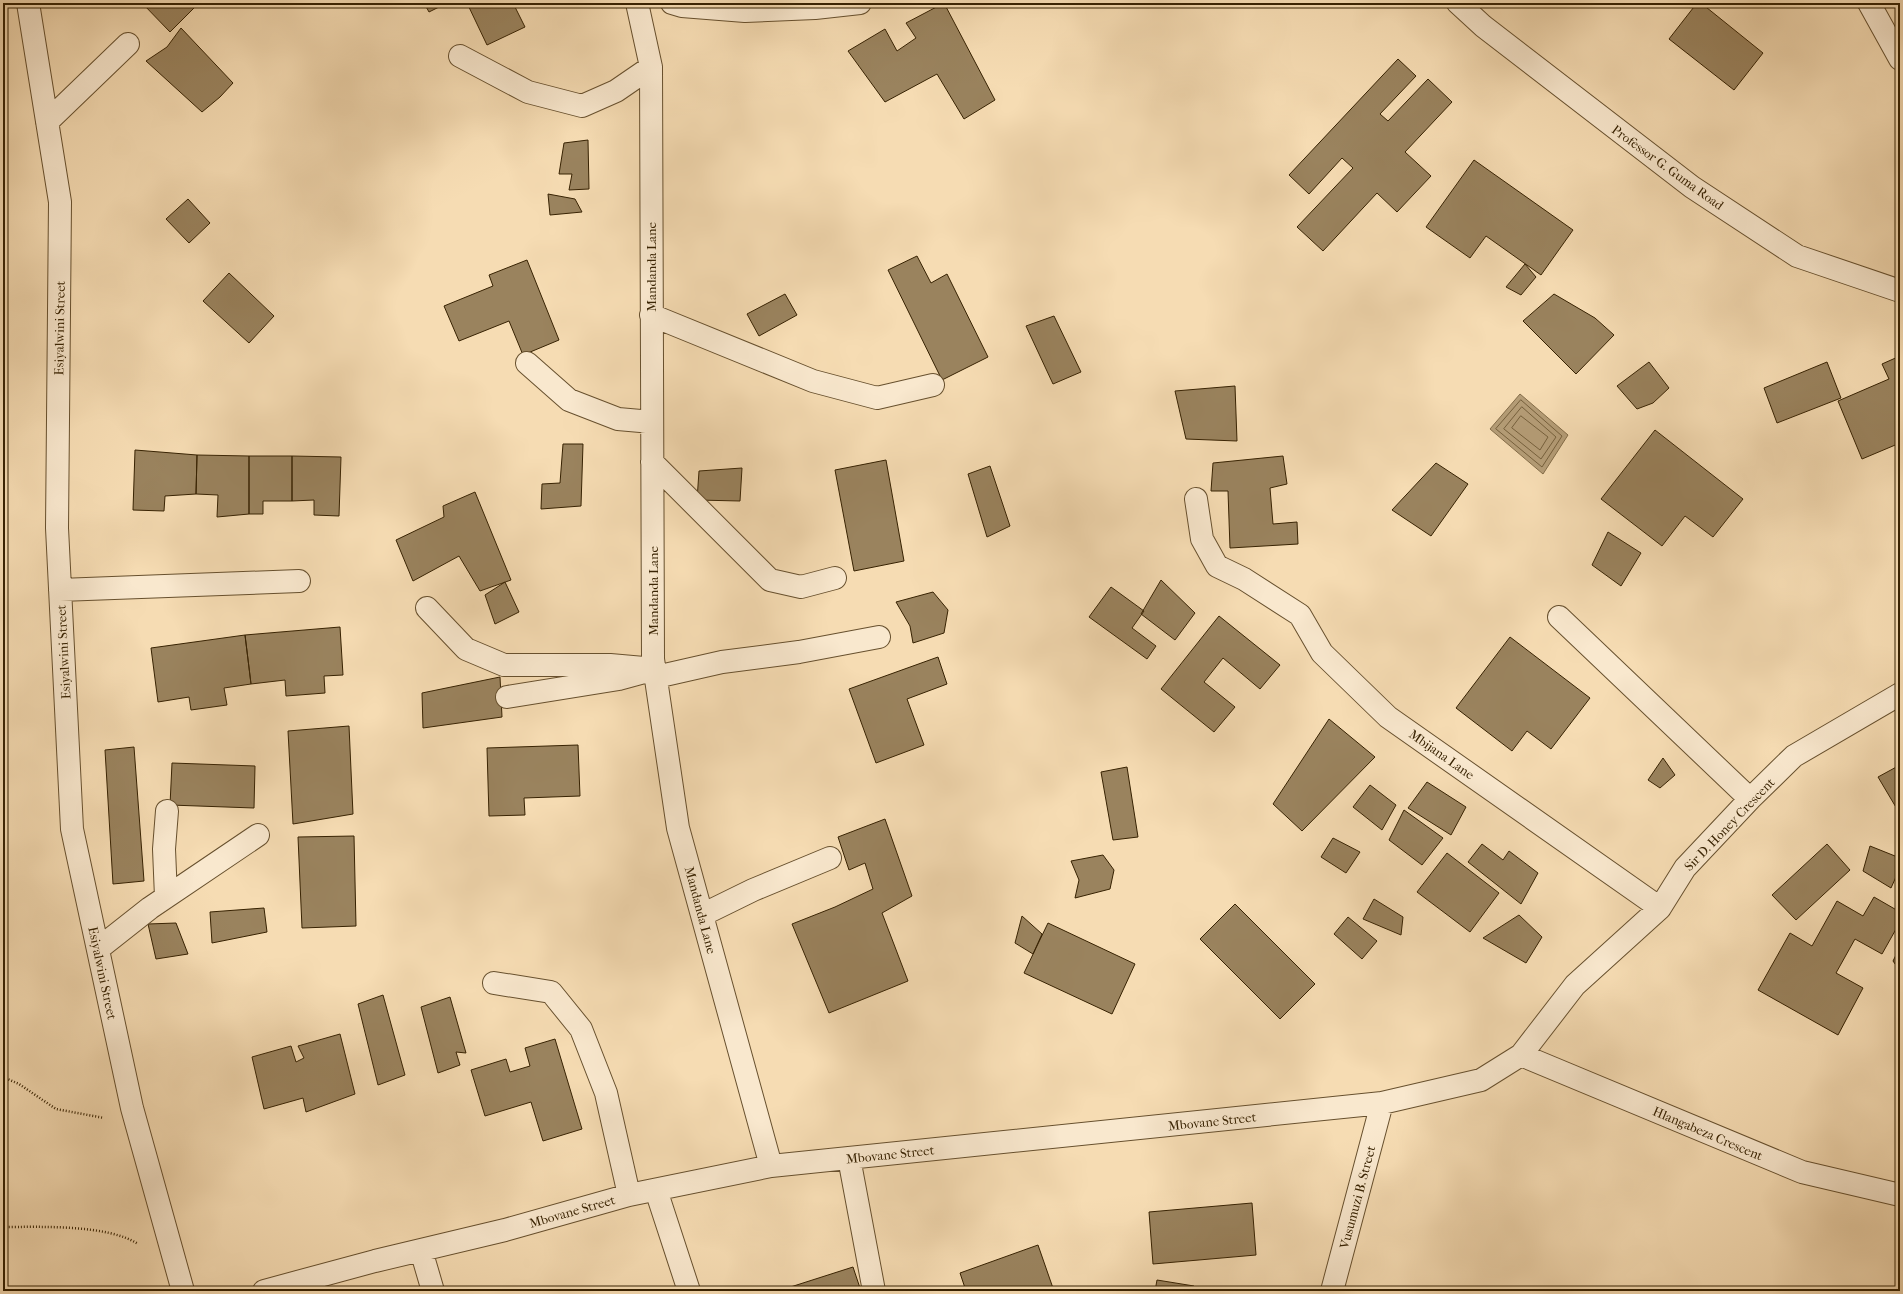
<svg xmlns="http://www.w3.org/2000/svg" width="1903" height="1294" viewBox="0 0 1903 1294" font-family="'IM FELL French Canon',serif">
<rect width="100%" height="100%" fill="#f6dcb3"/>
<filter id="stains"><feTurbulence type="fractalNoise" baseFrequency=".005" numOctaves="4"/><feColorMatrix values="0 0 0 0 .2 0 0 0 0 .09 0 0 0 0 .02 0 0 0 .5 -.17"/></filter>
<radialGradient id="worn" r=".72"><stop offset=".6" stop-color="#630" stop-opacity="0"/><stop offset="1" stop-color="#630" stop-opacity=".3"/></radialGradient>
<path fill="#b59d77" stroke="#836c48" d="M1520 394 1568 435 1543 474 1490 429Z"/>
<g fill="none" stroke-linecap="round" stroke-linejoin="round">
<path stroke="#76603c" stroke-width="1" d="M1521 400 1562 436 1542 467 1496 429Z
M1522 407 1556 437 1541 459 1504 429Z
M1521 416 1548 437 1540 450 1512 428Z"/>
</g>
<path fill="#9a835e" stroke="#372202" d="M142 3H196L198 4 170 32Z
M424 3H447L429 12Z
M467 3H513L525 27 487 45Z
M944 3 995 100 964 119 937 74 885 102 848 51 885 29 897 51 916 38 906 23Z
M1697 3H1701L1763 53 1734 90 1669 39Z
M181 28 233 83 220 97 202 112 146 61 167 47Z
M1398 59 1416 76 1380 114 1388 121 1428 79 1452 102 1405 152 1431 176 1397 212 1377 193 1323 251 1297 227 1353 168 1342 158 1309 194 1289 175Z
M588 140 589 189 569 190 572 174H559L564 143Z
M1474 160 1573 230 1541 275 1486 236 1470 258 1426 227Z
M548 194 575 199 582 212 550 215Z
M188 199 210 223 189 243 166 219Z
M917 256 931 283 947 274 988 357 942 380 888 270Z
M527 260 559 340 523 355 509 321 459 341 444 306 493 286 489 275Z
M1525 264 1536 277 1521 295 1506 287Z
M229 273 274 316 249 343 203 301Z
M785 294 797 315 759 336 747 314Z
M1554 294 1595 318 1614 335 1576 374 1523 321Z
M1054 316 1081 372 1053 384 1026 326Z
M1900 356V443L1862 459 1838 401 1889 379 1882 364Z
M1649 362 1669 388 1653 403 1637 409 1617 386Z
M1827 362 1841 398 1777 423 1764 388Z
M1235 386 1237 441 1186 439 1175 391Z
M1655 430 1743 499 1713 537 1685 516 1662 546 1601 499Z
M563 444H583L581 506 541 509 542 484 560 483Z
M135 450 197 455 196 494 165 496 164 511 133 510Z
M197 455 249 456V514L217 517 218 495 196 494Z
M249 456H292V501H263V514H249Z
M292 456 341 457 339 516 314 515V500L292 501Z
M1283 456 1287 484 1270 488 1273 524 1297 522 1298 544 1230 548 1228 491H1211L1213 463Z
M886 460 904 561 854 571 835 470Z
M1436 463 1468 484 1431 536 1392 510Z
M990 466 1010 526 987 537 968 474Z
M742 468 740 501 697 500 699 471Z
M475 492 511 580 480 591 459 556 413 581 396 540 444 517 443 506Z
M1608 532 1641 553 1621 586 1592 565Z
M1161 580 1195 613 1175 640 1141 614Z
M505 582 519 612 495 624 485 595Z
M1111 587 1144 611 1132 628 1156 646 1147 659 1089 617Z
M933 592 948 610 944 633 913 643 910 626 896 602Z
M1219 616 1280 665 1260 689 1223 658 1204 682 1235 707 1214 732 1161 689Z
M340 627 343 675 324 676 325 693 286 696 285 680 251 684 245 635Z
M245 635 251 684 224 688 227 705 191 710 189 697 158 702 151 648Z
M1510 637 1590 698 1551 749 1527 731 1512 751 1456 708Z
M938 657 947 684 907 699 924 745 876 763 849 689Z
M500 677 502 717 423 728 422 693Z
M1329 719 1375 757 1302 831 1273 804Z
M349 726 353 814 293 824 288 731Z
M578 745 580 796 524 798 525 815 489 816 487 748Z
M134 747 144 881 113 884 105 750Z
M1663 758 1675 775 1660 788 1648 780Z
M172 763 255 766 254 808 170 805Z
M1900 765V808L1897 809 1878 777Z
M1127 767 1138 837 1113 840 1101 772Z
M1427 782 1466 807 1451 835 1408 808Z
M1370 785 1396 805 1382 830 1353 807Z
M1404 810 1443 838 1422 865 1389 840Z
M885 819 912 896 882 913 908 981 829 1013 792 924 835 907 873 889 865 863 849 870 838 837Z
M354 836 356 926 302 928 298 837Z
M1333 838 1360 852 1346 873 1321 857Z
M1482 844 1503 860 1509 851 1538 873 1521 904 1468 862Z
M1827 844 1850 870 1796 920 1772 895Z
M1870 846 1900 858V868L1891 888 1863 871Z
M1447 853 1499 893 1470 932 1417 892Z
M1103 855 1114 870 1110 889 1075 898 1079 880 1071 861Z
M1874 897 1900 912V922L1882 954 1855 939 1836 973 1863 988 1838 1035 1758 990 1790 933 1812 946 1837 901 1863 916Z
M1374 899 1403 917 1401 935 1363 919Z
M1235 904 1315 984 1280 1019 1200 939Z
M264 908 267 932 212 943 210 912Z
M1519 915 1542 937 1526 963 1483 938Z
M1022 916 1042 934 1033 954 1015 943Z
M1348 917 1377 941 1362 959 1334 934Z
M176 923 188 954 156 959 148 924Z
M1048 923 1135 964 1112 1014 1024 973Z
M1900 947V971L1893 961Z
M383 995 405 1075 378 1085 358 1004Z
M450 997 466 1053 456 1052 460 1065 438 1073 421 1007Z
M340 1034 355 1094 306 1112 303 1098 264 1109 252 1057 291 1046 296 1062 304 1058 298 1046Z
M555 1039 582 1129 543 1141 531 1102 485 1116 471 1070 506 1059 510 1072 530 1066 525 1048Z
M1252 1203 1256 1255 1153 1264 1149 1212Z
M1038 1245 1054 1291H966L960 1273Z
M853 1267 861 1291H778Z
M1157 1280 1194 1286 1193 1291H1155Z"/>
<g fill="none" stroke-linecap="round" stroke-linejoin="round">
<g stroke="#67502e" stroke-width="24">
<path id="minor" d="M28 3 60 202 57 528 72 829 132 1108 183 1291
M637 3 651 67 653 659 678 828 771 1166
M672 3 682 6 745 11 815 8 860 3
M1458 3 1483 26 1692 187 1797 256 1900 291
M1869 3 1900 59
M460 56 528 92 582 106 616 91 651 67
M47 122 128 44
M651 315 813 381 877 398 933 385
M527 363 569 400 618 419 652 422
M652 462 770 580 801 587 835 578
M1196 499 1202 539 1217 566 1244 579 1300 615 1322 653 1388 717 1660 908
M60 590 299 581
M427 608 466 649 504 665H610L655 669
M1559 617 1750 799
M656 677 722 662 799 652 879 637
M507 697 619 679 641 673
M166 897 164 849 167 811
M702 915 753 890 830 858
M98 949 150 908 258 835
M494 983 551 992 581 1029 606 1093 629 1195
M1521 1055 1802 1172 1900 1195
M849 1158 874 1291
M656 1190 689 1291
M421 1250 433 1291
M264 1291 375 1261 505 1230 629 1195 771 1166 1382 1103 1481 1080 1521 1055 1575 985 1660 908 1685 868 1750 799 1794 756 1900 694
M1332 1291 1382 1103"/>
</g>
<path stroke="#372202" stroke-width="2.5" stroke-dasharray="1 2" stroke-linecap="butt" d="M3 1077 19 1084 56 1109 104 1118
M3 1227C40 1227 107 1224 138 1244"/>
<use href="#minor" stroke="#f9e8ce" stroke-width="22"/>
</g>
<g text-anchor="middle" stroke-width="3" stroke-linejoin="round" paint-order="stroke">
<g font-size="13" fill="#372202" stroke="#f9e8ce">
<text transform="translate(1668 167) rotate(36)" y="5">Professor G. Guma Road</text>
<text transform="translate(651 267) rotate(-90)" y="5">Mandanda Lane</text>
<text transform="translate(59 328) rotate(-89)" y="5">Esiyalwini Street</text>
<text transform="translate(653 591) rotate(-90)" y="5">Mandanda Lane</text>
<text transform="translate(63 652) rotate(-93)" y="5">Esiyalwini Street</text>
<text transform="translate(1442 754) rotate(35)" y="5">Mbijana Lane</text>
<text transform="translate(1729 824) rotate(-46)" y="5">Sir D. Honey Crescent</text>
<text transform="translate(701 910) rotate(75)" y="5">Mandanda Lane</text>
<text transform="translate(103 973) rotate(78)" y="5">Esiyalwini Street</text>
<text transform="translate(1212 1121) rotate(-6)" y="5">Mbovane Street</text>
<text transform="translate(1708 1133) rotate(23)" y="5">Hlangabeza Crescent</text>
<text transform="translate(890 1154) rotate(-6)" y="5">Mbovane Street</text>
<text transform="translate(1357 1197) rotate(-75)" y="5">Vusumuzi B. Street</text>
<text transform="translate(572 1211) rotate(-16)" y="5">Mbovane Street</text>
</g>
</g>
<rect width="1903" height="1294" fill="none" stroke="#f6dcb3" stroke-width="16"/>
<rect x="4" y="4" width="1895" height="1286" fill="none" stroke="#372202" stroke-width="2"/>
<rect x="8" y="8" width="1887" height="1278" fill="none" stroke="#372202"/>
<rect width="100%" height="100%" filter="url(#stains)"/>
<rect width="100%" height="100%" fill="url(#worn)"/>
</svg>
